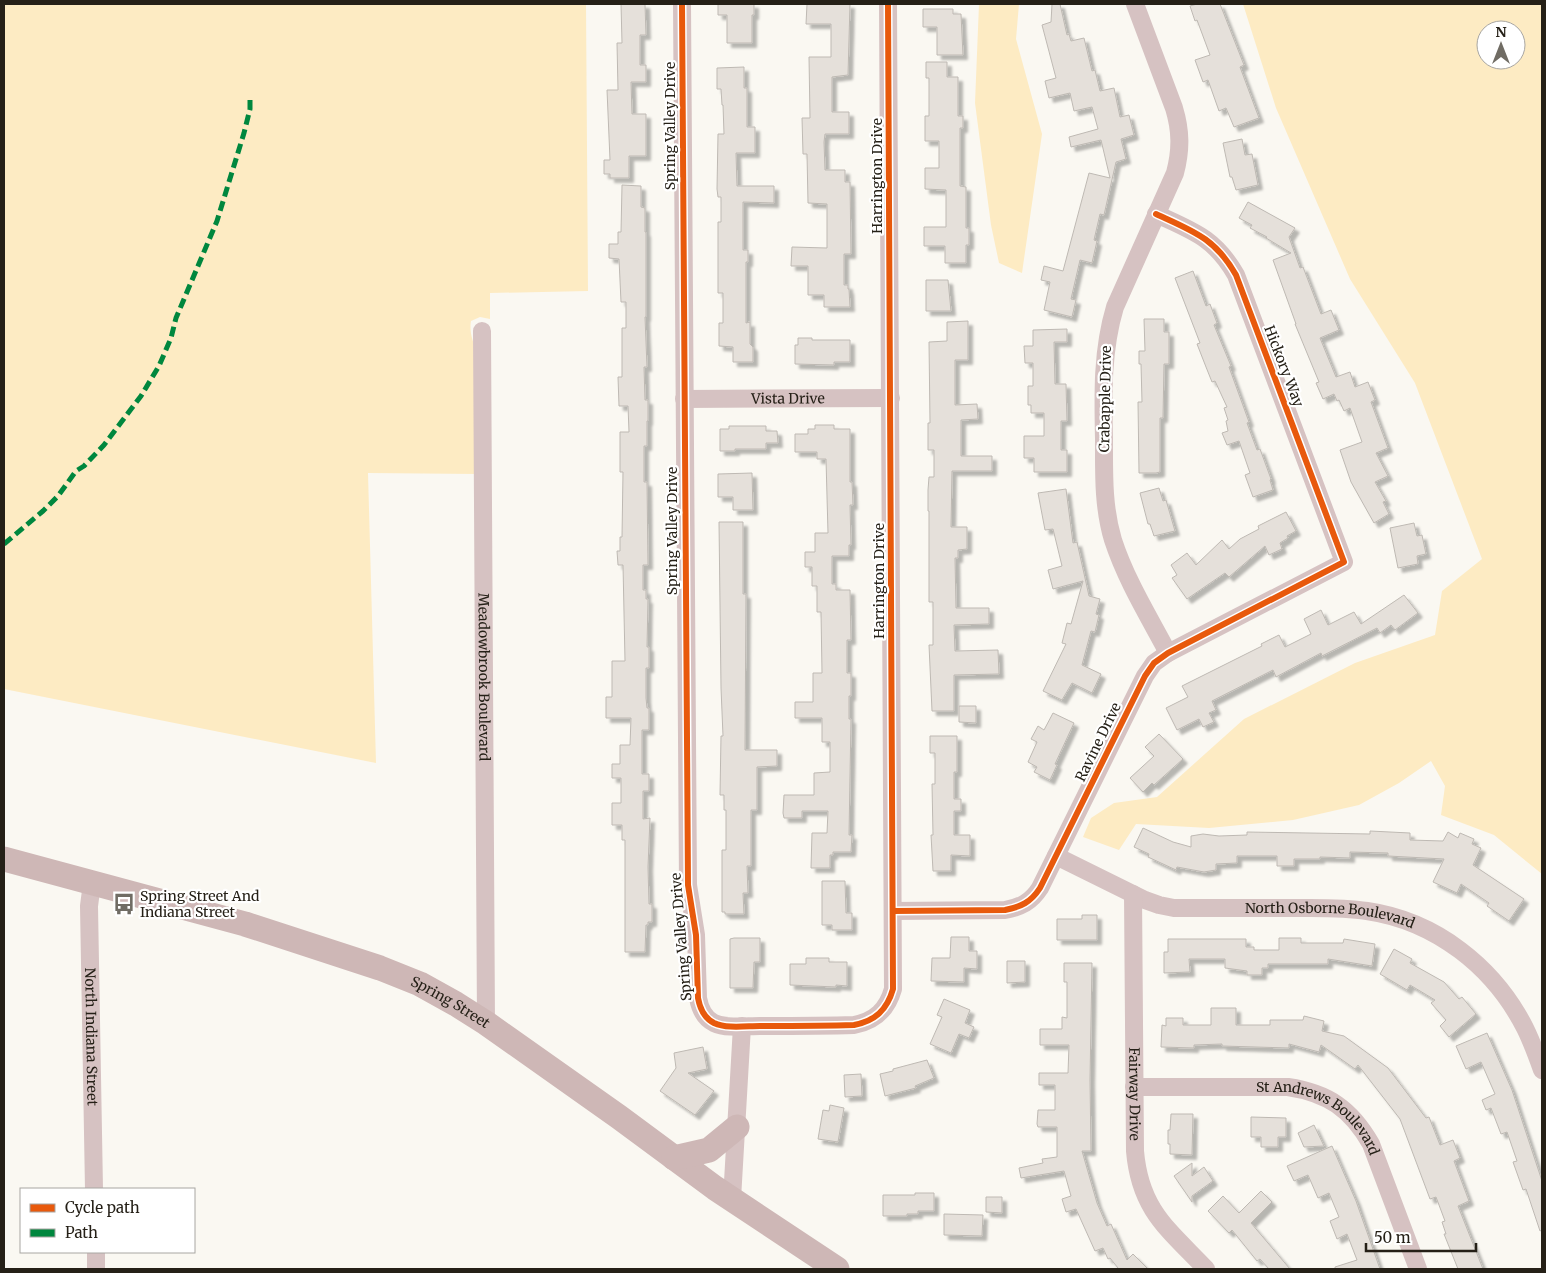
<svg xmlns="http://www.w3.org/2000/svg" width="1546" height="1273" viewBox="0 0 1546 1273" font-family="Merriweather,serif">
<defs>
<filter id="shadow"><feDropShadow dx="4.5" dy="4.5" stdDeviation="1" flood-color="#0004"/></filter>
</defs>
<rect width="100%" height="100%" fill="#faf8f2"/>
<path fill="#fdebc3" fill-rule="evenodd" d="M4 4H586L588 291 490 293V319L480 317 471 321C469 332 473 341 476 351L478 474 368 473 376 763 4 689Z
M979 4H1019L1016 39 1042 134 1022 273 999 263 991 225 975 103Z
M1243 4H1542V874L1494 835 1441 815 1445 786 1431 761 1399 783 1359 805 1293 820 1209 828 1136 824 1119 850 1083 837 1091 818 1114 803 1157 797 1244 719 1355 663 1435 635 1442 591 1482 559 1415 383 1350 279 1276 108ZM1486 30H1516V60H1486Z"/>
<path fill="#e5e0da" stroke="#beb9b3" filter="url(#shadow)" d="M621 4H645L646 35H640V65H646V82H631L632 114H646V156H629V178H610V174H604V160H610L607 90H618L617 43H622Z
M718 4H754V15H752V43H727V15H718Z
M807 4H850L848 75 832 77V112H849V134H825L824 142 825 170H845V182H850L851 254H844V285H848V289H849L850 307H824V295H808V266H791L792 247 827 248V204L808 203 807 154H803L802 118H810L809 57H831V24H806Z
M1052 4H1060L1067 35 1069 34 1071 41 1084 38 1092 71 1095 70 1100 91 1114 88 1120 117 1129 115 1134 135 1121 139 1126 159 1116 162 1104 215 1100 214 1094 240 1097 241 1092 263 1080 260 1071 299 1076 300 1072 317 1044 310 1050 282 1041 280 1044 266 1063 271 1089 173 1110 178 1101 140 1071 147 1069 137 1098 129 1092 107 1074 111 1070 93 1049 98 1045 81 1056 78 1042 25 1051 22Z
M1197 4H1220L1244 65 1240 67 1259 118 1234 127 1226 108 1219 111 1208 80 1203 82 1195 60 1210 55 1197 20 1195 21 1190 6Z
M923 9H953V14H961L963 55H937V27H923Z
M926 62H947V77H958V116H963V128H960V186L966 187V228H969V245H966V263H945V246H924V227H946V190L925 189V168H939V141H925V116H929V78H926Z
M744 67V88H747V127H755V153H736L737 186H774V203L743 202V250H748V262H746V323L750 322V344L753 347V362H733V347L719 346V323H723V293H718V222H721V197H718L717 189 718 134H724L723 105H722L721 89H717V68Z
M1242 139 1245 155 1252 154 1258 185 1236 190 1232 177H1230L1223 143Z
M622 185 641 186V207L645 208V232H646V317H645L647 367H644L645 400H648V421H647V446H644V482H647L648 565H643V590H646V599H648L647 647H649V668H646V698L647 708H649V730H642V774H649V791H643V819L650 818 648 867 649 904H652V922H648V925H646L645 952H625V840H622V825H612V803H621V778H612V764H620V745H630L631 718H606V697H612V661H625L623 565H618L617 551H620V537H622L623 472H620V432H629L628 406H619L618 377H622V328H626V302H621L619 259 609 258V244H618V232H621Z
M1248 202 1295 228 1289 237 1300 268 1303 267 1321 314 1331 310 1339 330 1320 338 1336 377 1350 372 1355 387 1368 382 1375 400 1371 402 1388 448 1376 453 1388 476 1375 482 1386 501 1383 502 1389 514 1374 523 1351 482 1340 450 1362 442 1350 408 1344 411 1339 400 1337 401 1334 394 1323 399 1316 383 1319 382 1295 324H1296L1273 260 1291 253 1266 238 1267 237 1250 228 1252 225 1239 218Z
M1193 271 1206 306 1210 304 1217 323 1214 325 1231 366 1229 367 1249 422 1247 423 1257 450 1260 449 1271 479 1270 480 1273 490 1253 497 1245 475 1250 473 1239 441 1227 445 1222 433 1228 431 1226 421 1228 420 1224 408 1227 407 1215 381 1212 382 1206 367 1197 344 1200 343 1175 278Z
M926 280H948L951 311H926Z
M1144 319H1164V332H1169V364H1164L1163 418H1160V472L1156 473H1139L1138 402H1142L1141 364H1139V351H1145Z
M968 321V360H955V405L977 404 978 419 961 420V456H992V471H952L951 527H967V549L958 550V558H955L956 608H989V624L954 625 955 651 998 650 999 674 954 675V711H932L929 645H933V602H929V511H928V490L929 477H934V450H928V423H930L929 342 947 341V322Z
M1067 329V342H1054L1055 384H1066L1067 421H1061V450H1067V472H1034V458H1024V436H1044V413H1031V405H1028V386H1033V363H1025L1024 346H1033V330Z
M798 338H812V340H850V362H834V365L795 364V345H798Z
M815 425H834V429H850V482H852L853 505H850L851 545H849V556H832V584H836V590H850L851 640H847V673H851V696H849V719H851L849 835H852L851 852H833V855H830V868H811L812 833H827L828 811H802V818H784L783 813 784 795H814V773L830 772V742H822V718H795V702H813V673H822L821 612H817V586H812V567H805V552H815V533H828L826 459H817V452H795V434H808V429H815Z
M729 426H766V431H777L778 443H766V449H735V451H720V429H729Z
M752 473 753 510H733V497H718V474Z
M1159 488 1163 501 1166 500 1175 531 1154 536 1150 524H1148L1140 493Z
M1066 489 1073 543 1077 542 1089 596 1100 599 1096 614 1099 615 1095 632 1091 631 1082 665 1101 674 1092 693 1072 683 1062 700 1043 691 1066 644 1062 643 1067 623 1071 624 1083 581 1053 589 1048 570 1062 566 1053 529 1045 530 1038 493Z
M1286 512 1296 531 1287 536 1288 538 1280 543 1282 549 1269 555 1265 546 1229 577 1225 573 1187 599 1172 578 1177 575 1171 565 1187 553 1196 565 1222 540 1229 549 1240 539 1259 529 1258 526Z
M719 522H743V594H746L745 750H777V766L757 767V810H751V866H747L748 893H743L744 914H725V912H722V850H726V810H724V795H720L721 736H723L721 688Z
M1414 523 1417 536 1422 535 1426 554 1417 556 1418 564 1398 568 1390 528Z
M1404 595 1418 613 1395 630 1391 625 1380 633 1377 628 1322 656 1321 653 1276 677 1273 670 1212 701 1216 710 1209 713 1214 722 1203 727 1199 719 1177 730 1166 708 1188 697 1182 686 1262 646 1261 644 1279 635 1285 647 1311 634 1304 619 1321 610 1328 625 1354 612 1361 624Z
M959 706H976V723L959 722Z
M1053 713 1074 723 1055 764 1057 765 1050 780 1034 772 1037 767 1028 762 1037 742 1031 739 1038 726 1044 730Z
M1159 734 1183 759 1154 785 1152 783 1143 792 1130 778 1154 756 1145 747Z
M930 736H957V772H954V799H961V811H954V835H970V856L951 855V871H933L931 835H933L932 784H935V753H930Z
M1143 828 1173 842 1191 847V836L1203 834 1219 836 1247 835V832L1370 834V831L1410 833V840L1443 841 1448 832 1458 838 1460 833 1474 839 1472 844 1481 848 1473 865 1524 899 1509 921 1487 906 1489 903 1461 884 1457 893 1433 882 1444 859 1388 856V853L1350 852V858L1320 857V859H1294V866H1277V856H1237V863L1216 864V870L1204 872 1177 867 1176 870 1148 857 1149 854 1134 847Z
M822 881H845L846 913H852V930H832V925H822Z
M1082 915H1097V940H1057V919H1082Z
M951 937H969V951H977V969L964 968V982L931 981 932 958H950Z
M734 938H760V962H754L753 988H730V939Z
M1279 938H1301V943H1343L1344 939 1375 944 1372 966 1328 959V964H1268V968H1262V975H1247V971L1225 968V959H1189L1190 972 1164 973V952H1168V939H1246V947H1254V950H1279Z
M1394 949 1412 959 1410 963 1444 982 1459 999 1462 997 1476 1014 1449 1037 1440 1026 1446 1020 1431 1003 1435 1000 1410 985 1407 990 1380 974Z
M806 958H829V962H847V986L836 985V987L790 985V964H806Z
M1007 961H1025V982L1007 983Z
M1064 963H1092L1090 1080 1091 1151H1082L1097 1203 1107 1226 1111 1224 1127 1260 1133 1254 1148 1269H1117L1118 1268 1110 1258 1108 1259 1103 1248 1095 1251 1076 1209 1066 1212 1062 1199 1071 1196 1064 1171 1021 1178 1019 1168 1043 1163 1042 1159 1057 1157V1127H1038L1037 1124 1038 1110H1055V1085H1039V1073H1068L1069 1045H1040V1029H1062V1017L1067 1018V982H1064Z
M944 999 970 1010 965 1023 974 1027 969 1038 959 1034 951 1053 930 1044 942 1017 937 1015Z
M1211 1008H1236V1025H1270V1020H1303L1304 1016 1324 1021 1322 1031 1344 1036 1388 1068 1426 1118 1429 1117 1440 1145 1453 1140 1460 1158 1454 1161 1469 1201 1458 1206 1483 1269H1458L1444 1234H1446L1442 1222 1445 1221 1436 1197 1430 1199 1400 1119 1358 1065 1355 1069 1321 1045 1319 1052 1289 1044V1048L1222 1046V1044L1194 1045V1048L1161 1047 1162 1025 1166 1026V1018H1183V1025H1211Z
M1487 1033 1512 1090 1542 1181V1230L1540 1231 1526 1189 1523 1190 1513 1162 1517 1161 1507 1132 1501 1134 1491 1108 1486 1110 1482 1100 1495 1094 1481 1062 1466 1069 1456 1046Z
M703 1047 707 1069 688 1073 714 1091 695 1115 660 1091 676 1068 674 1053Z
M927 1060 934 1078 915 1086 916 1088 885 1096 880 1074 893 1071V1069Z
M861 1074 862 1096 845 1097 844 1075Z
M830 1105 844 1108 838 1142 818 1139 823 1110 829 1111Z
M1171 1114H1193L1192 1155 1170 1154V1144H1168V1130H1170Z
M1251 1117 1286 1118V1137H1278V1147H1261V1137H1251Z
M1314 1125 1324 1146 1304 1147 1298 1133Z
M1332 1146 1356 1201 1380 1269H1335V1267L1357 1260 1347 1234 1337 1239 1330 1221 1339 1217 1329 1193 1318 1198 1308 1175 1294 1181 1287 1166Z
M1192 1163V1176L1204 1167 1213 1181 1192 1196V1202L1174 1176Z
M1261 1191 1272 1202 1251 1223 1290 1269H1269L1260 1259 1257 1261 1232 1230 1229 1233 1208 1211 1223 1196 1239 1213Z
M915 1193H934V1211H918V1214H907V1216H883V1195H915Z
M986 1197H1002V1213L986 1212Z
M944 1214 983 1215 982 1236 944 1235Z"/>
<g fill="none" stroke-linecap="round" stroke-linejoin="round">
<g stroke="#d6c2c2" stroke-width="18">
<path d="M682 4 688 885 696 935 698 998C700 1009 704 1018 714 1023 727 1029 746 1026 760 1026 792 1026 823 1026 854 1025 875 1021 887 1010 893 989L888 4"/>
<path d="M1135 4 1174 108C1181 131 1181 150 1175 173L1115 307C1102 350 1103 394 1104 439 1104 473 1103 507 1113 540 1126 580 1149 617 1168 653"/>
<path id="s1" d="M482 331 486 1023"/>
<path id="s2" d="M684 399 891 398"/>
<path id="s3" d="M1056 856 1145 900 1159 905 1174 908C1213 908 1252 908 1291 908 1317 908 1342 907 1367 911 1436 921 1494 967 1525 1028 1532 1042 1537 1056 1542 1070"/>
<path id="s4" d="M92 883 89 906 94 1189"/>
<path id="s5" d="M1133 894 1135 1151C1140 1210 1168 1229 1206 1269"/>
<path d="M893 911 1005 910C1021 907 1031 902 1040 888L1145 676 1154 663 1168 653 1344 562 1236 275C1215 238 1193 231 1156 214"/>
<path id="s6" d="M1134 1087H1288C1328 1093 1351 1109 1371 1144L1418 1269"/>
<path d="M732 1199 742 1026"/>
<path d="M96 1252V1269"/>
</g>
<g stroke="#ceb7b6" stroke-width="25">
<path id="s7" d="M4 859 245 924 380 968 420 984 456 1004 486 1023 619 1117 715 1188 837 1269"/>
<path d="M674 1158 709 1150 737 1127"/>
</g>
<path stroke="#00873e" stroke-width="5" stroke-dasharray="10 5" stroke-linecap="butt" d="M4 544 43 511 58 496 76 471 84 466 104 445 141 396 159 366 171 338 176 318 217 221 244 133 250 109V99"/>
<g stroke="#fff" stroke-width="9">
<path id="cycleway" d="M682 4 688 885 696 935 698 998C700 1009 704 1018 714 1023 727 1029 746 1026 760 1026 792 1026 823 1026 854 1025 875 1021 887 1010 893 989L888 4
M893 911 1005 910C1021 907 1031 902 1040 888L1145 676 1154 663 1168 653 1344 562 1236 275C1215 238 1193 231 1156 214"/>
</g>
<use href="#cycleway" stroke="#e8590c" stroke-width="6"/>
</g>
<defs>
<g id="bus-bare" transform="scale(1.725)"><path d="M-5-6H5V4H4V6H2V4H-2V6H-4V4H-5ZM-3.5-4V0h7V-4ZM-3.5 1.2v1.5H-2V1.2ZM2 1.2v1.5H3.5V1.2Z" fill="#706c64" stroke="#fff" stroke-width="2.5" paint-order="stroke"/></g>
</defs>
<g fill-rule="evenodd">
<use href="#bus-bare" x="124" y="904"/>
</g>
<g text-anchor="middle" stroke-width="4.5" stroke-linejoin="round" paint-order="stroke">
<g font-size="14" fill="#252017" stroke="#fff">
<text transform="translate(670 126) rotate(-90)" y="5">Spring Valley Drive</text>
<text transform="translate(877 176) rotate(-90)" y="5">Harrington Drive</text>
<text transform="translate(1284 366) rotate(69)" y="5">Hickory Way</text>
<text dy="5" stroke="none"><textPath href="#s2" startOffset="104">Vista Drive</textPath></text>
<text transform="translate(1105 399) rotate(-89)" y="5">Crabapple Drive</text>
<text transform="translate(672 531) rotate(-90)" y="5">Spring Valley Drive</text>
<text transform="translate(879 581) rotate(-90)" y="5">Harrington Drive</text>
<text dy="5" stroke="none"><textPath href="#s1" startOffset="346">Meadowbrook Boulevard</textPath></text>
<text transform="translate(1098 742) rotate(-64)" y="5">Ravine Drive</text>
<text dy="5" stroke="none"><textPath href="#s3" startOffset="286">North Osborne Boulevard</textPath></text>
<text transform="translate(681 937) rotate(-95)" y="5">Spring Valley Drive</text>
<text dy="5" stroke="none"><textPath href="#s7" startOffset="470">Spring Street</textPath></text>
<text dy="5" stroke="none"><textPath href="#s4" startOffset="154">North Indiana Street</textPath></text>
<text dy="5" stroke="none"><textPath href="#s5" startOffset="200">Fairway Drive</textPath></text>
<text dy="5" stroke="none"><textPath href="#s6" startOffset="196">St Andrews Boulevard</textPath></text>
</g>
<g font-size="14" fill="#252017" stroke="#fff" text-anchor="start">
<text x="140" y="901">Spring Street And<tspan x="140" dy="16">Indiana Street</tspan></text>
</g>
</g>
<rect width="1546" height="1273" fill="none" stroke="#252017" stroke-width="10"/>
<rect x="20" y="1188" width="175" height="65" fill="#ffffff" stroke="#a8a6a2"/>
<rect x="30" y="1204" width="25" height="8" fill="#e8590c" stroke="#a8a6a2"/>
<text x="65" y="1213" font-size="15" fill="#252017">Cycle path</text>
<rect x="30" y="1229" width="25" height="8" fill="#00873e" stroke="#a8a6a2"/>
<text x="65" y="1238" font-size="15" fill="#252017">Path</text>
<g transform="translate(1501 45)"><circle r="24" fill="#ffffff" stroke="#a8a6a2"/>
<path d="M0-4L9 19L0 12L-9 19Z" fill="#706c64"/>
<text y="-8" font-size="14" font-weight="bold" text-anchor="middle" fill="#252017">N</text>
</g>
<path d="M1366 1243v8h110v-8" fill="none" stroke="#252017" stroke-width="2.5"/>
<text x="1374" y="1243" font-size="15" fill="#252017" stroke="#ffffff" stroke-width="4" paint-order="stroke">50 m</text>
</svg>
